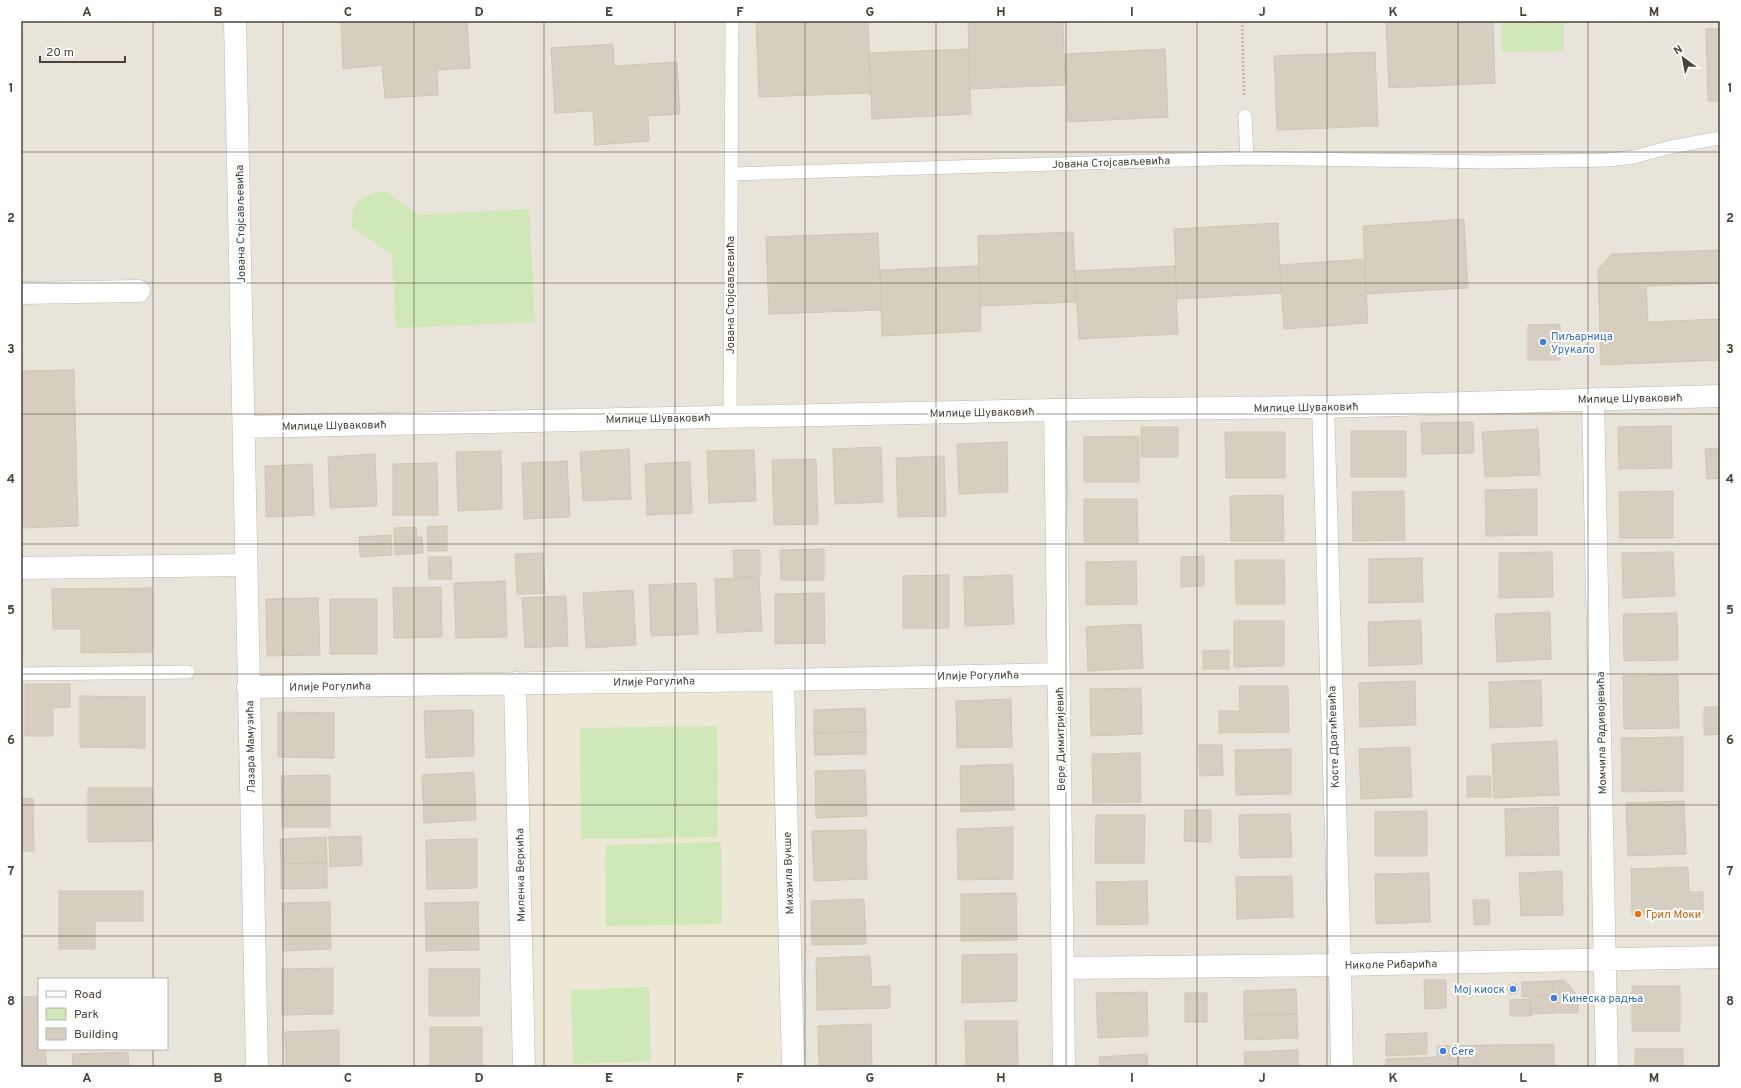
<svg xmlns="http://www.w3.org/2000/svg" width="1741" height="1088" viewBox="0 0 1741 1088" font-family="Overpass,sans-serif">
<rect width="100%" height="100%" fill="#f5f2ec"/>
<path fill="#e9e4da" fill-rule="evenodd" d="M21 21H1720V1067H21ZM39 979H167V1049H39Z"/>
<path fill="#ede7d6" d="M783 680 793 1067H524L515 683Z"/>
<path fill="#d0e7b7" d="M1502 21H1564V51L1502 52Z
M377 192H387L418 215 529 209 535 322 396 328 392 255 352 227C351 207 357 197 377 192Z
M717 726 718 837 581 839 580 728Z
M721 842 722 924 606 926 605 845Z
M649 987 651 1061 573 1064 571 990Z"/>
<path fill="#d6cec1" stroke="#d1c6b5" d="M341 21H467L470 68 437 70 438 95 385 98 382 65 343 69Z
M756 21H868L871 93 759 97Z
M968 21H1063L1065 85 970 89Z
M1386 21H1493L1495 83 1389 88Z
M1706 29H1720V101H1708Z
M613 44 614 66 677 62 680 114 648 116 649 141 595 145 593 111 555 113 551 48Z
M968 49 971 114 872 119 869 53Z
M1165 49 1168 117 1068 122 1065 54Z
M1375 52 1378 126 1277 130 1274 56Z
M1464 219 1468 288 1366 294 1363 226Z
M1278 223 1281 293 1177 299 1174 229Z
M1073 232 1076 302 980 306 978 236Z
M878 233 881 310 769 314 766 237Z
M1720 250V283L1646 286 1648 322 1720 319V360L1601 365 1598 269 1612 254Z
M1364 259 1368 323 1284 329 1280 265Z
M979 266 981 331 882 336 880 270Z
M1175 266 1178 334 1079 339 1075 271Z
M1560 324V360H1528V325Z
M74 370 78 526 21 528V371Z
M1473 422 1474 453 1422 454 1421 423Z
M1671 426 1672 468 1619 469 1618 427Z
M1141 427H1178V457H1141Z
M1538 429 1540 475 1485 477 1482 432Z
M1351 431H1406V477H1351Z
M1225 432H1285V478H1226Z
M1139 436V482H1084V437Z
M1007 442 1008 492 959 494 957 444Z
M881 447 883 502 835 504 833 449Z
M1720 448V478L1707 479 1705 449Z
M629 449 631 499 583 501 580 452Z
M754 450 756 501 709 503 707 451Z
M501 451 502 509 458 511 456 452Z
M375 454 377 506 330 508 328 457Z
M944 456 946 516 898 517 896 458Z
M816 459 818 524 774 525 772 460Z
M567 461 570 517 524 519 522 463Z
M690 462 692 513 647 515 645 464Z
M437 463 438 515H393V464Z
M312 464 314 515 266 517 265 466Z
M1537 489V535L1486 536 1485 490Z
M1404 491 1405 540 1353 541 1352 492Z
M1673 491V538H1620L1619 492Z
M1283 495 1284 541H1231L1230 496Z
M1084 499H1137L1138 542H1084Z
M447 526V551H428L427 527Z
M416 527 417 537H422L423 553 395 555 394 528Z
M391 535 392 555 360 557 359 537Z
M824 549V580H781L780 550Z
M733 550H760V576L734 577Z
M1552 552 1553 597 1499 598V553Z
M1673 552 1675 596 1623 598 1622 553Z
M543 553 545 593 517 594 515 554Z
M1204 556V586L1181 587V557Z
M428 557H451L452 579H429Z
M1422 558 1423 602 1369 603V559Z
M1235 560H1284L1285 604H1236Z
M1136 561 1137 604 1086 605V562Z
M949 575V628H903V576Z
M1012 575 1014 624 965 626 964 577Z
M759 577 762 631 717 633 715 579Z
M505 581 507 637 456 638 454 583Z
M696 583 698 634 651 636 649 585Z
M441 587 442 637 394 638 393 588Z
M152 588V652L81 653V629H53L52 589Z
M633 590 636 645 586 648 583 593Z
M824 593 825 643 775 644V594Z
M566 596 568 646 525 648 522 598Z
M318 598 320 655 267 656 266 599Z
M330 599H377V654H330Z
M1550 612 1551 659 1497 662 1495 614Z
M1677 613 1678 660 1624 661 1623 614Z
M1421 620 1422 664 1369 666 1368 622Z
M1234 621H1284V666L1234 667Z
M1141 624 1143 668 1088 671 1086 627Z
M1229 650V669H1203V651Z
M1678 675 1679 728 1624 729 1623 676Z
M1541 680 1542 726 1490 728 1489 682Z
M1415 681 1416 725 1360 727 1359 683Z
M25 684H70V707L53 708V736H25Z
M1239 686H1288L1289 732 1219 733V711H1240Z
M1141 688 1142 734 1091 736 1090 689Z
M80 696 145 697V748L80 747Z
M1011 699 1012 747 957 748 956 701Z
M1704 707H1720V734L1704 735Z
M865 708 866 732 814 733V710Z
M473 710 474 756 426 758 424 711Z
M278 712 334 713V758L278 757Z
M866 732V754L815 755 814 733Z
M1683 737V791L1622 792 1621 738Z
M1557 741 1559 795 1494 798 1492 744Z
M1199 745H1222L1223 775 1200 776Z
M1410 747 1412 797 1361 799 1359 749Z
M1291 749V794L1236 795 1235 750Z
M1140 753 1141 802 1093 803 1092 754Z
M1013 764 1014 810 961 812 960 766Z
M865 770 867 816 816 818 815 771Z
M474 772 476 820 424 823 422 775Z
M330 775V827H282L281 776Z
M1467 776H1491V797H1467Z
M88 788H152L153 841 88 842Z
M33 798 34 851H21V799Z
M1684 801 1686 854 1628 856 1626 803Z
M1558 807 1559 855 1506 856 1505 809Z
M1185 810H1211V842L1184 841Z
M1427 811V856H1375V812Z
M1290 814 1292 857 1240 858 1239 815Z
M1096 815H1145L1144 863H1095Z
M1013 827V879L958 880 957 829Z
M866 830 867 879 814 881 812 831Z
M361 836 362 865 330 867 329 837Z
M326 837 327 863 281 864 280 839Z
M477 839V888L427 889 426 840Z
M327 863V888L281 889V864Z
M1688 867 1689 892H1703V913L1632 915 1631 869Z
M1562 871 1563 915 1521 916 1519 873Z
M1429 873 1430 922 1376 924 1375 874Z
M1292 876 1293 917 1237 919 1236 877Z
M1147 881 1148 924 1097 925 1096 882Z
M59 891H143V921H95V949H59Z
M1016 893 1017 940 961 941V894Z
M864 899 866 944 812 945 811 901Z
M1473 900H1489L1490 924 1474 925Z
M330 902 331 949 283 951 282 903Z
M478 902 479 950 426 951 425 903Z
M1017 954V1001L962 1003V955Z
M870 956 872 987 890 986V1008L817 1010 816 958Z
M333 968V1014L282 1015V969Z
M429 969H480L479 1016H429Z
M1424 980H1446V1008L1425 1009Z
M1564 980 1578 996V1013H1554L1553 981Z
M1553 981V996L1522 997V982Z
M1510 984H1516L1519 989 1516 994H1510L1507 989Z
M1632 986H1680V1031H1632Z
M1296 989 1297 1014 1244 1015V991Z
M1147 992 1148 1036 1098 1038 1096 993Z
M1185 993H1207V1022H1185Z
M39 996V1049H46V1067H21V997Z
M1553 996 1554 1013 1531 1014 1530 997Z
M1530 999 1531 1016H1510V1000Z
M1297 1014 1298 1038 1245 1040 1244 1015Z
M965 1021H1017L1018 1065 966 1066Z
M871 1024 872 1067H819L818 1026Z
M430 1027H482V1067H430Z
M339 1030V1067H286L285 1032Z
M1427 1033V1054L1386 1056V1034Z
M1554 1044V1067H1386V1059L1437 1057V1046Z
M1635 1049H1683V1067H1635Z
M1298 1050V1067H1245L1244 1052Z
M128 1052 129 1067H73L72 1054Z
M1147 1054 1148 1067H1100L1099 1057Z"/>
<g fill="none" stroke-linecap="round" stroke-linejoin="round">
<g stroke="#c0baae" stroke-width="14">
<path id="service" d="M1245 116 1247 158
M731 174 1247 158 1491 162 1607 160 1634 157 1671 147 1720 138
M730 416 732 21
M21 674 188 672"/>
</g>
<g stroke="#c0baae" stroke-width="23">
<path id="minor" d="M21 293 139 291
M1593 399 1607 1067
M1323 407 1340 965 1342 1067
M1055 410 1064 1067
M21 568 246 565
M783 680 793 1067
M515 683 524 1067
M248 687 783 680 1059 674
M1063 968 1340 965 1720 957"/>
</g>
<g stroke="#c0baae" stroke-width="23">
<path id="tertiary" d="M235 21 257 1067
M244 427 1055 410 1323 407 1720 396"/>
</g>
<path stroke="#c2b6a0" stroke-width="2.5" stroke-dasharray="2 2" stroke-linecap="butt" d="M1242 21 1244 96"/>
<use href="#service" stroke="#fff" stroke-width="13"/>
<use href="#minor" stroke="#fff" stroke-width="22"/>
<use href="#tertiary" stroke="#fff" stroke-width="22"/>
</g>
<path fill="none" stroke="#494339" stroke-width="1" stroke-opacity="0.55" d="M153 21V979M283 21V1067M414 21V1067M544 21V1067M675 21V1067M805 21V1067M936 21V1067M1066 21V1067M1197 21V1067M1327 21V1067M1458 21V1067M1588 21V1067M21 152H1720M21 283H1720M21 414H1720M21 544H1720M21 674H1720M21 805H1720M21 936H1720M153 1049V1067"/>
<g fill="#3f7fe0" stroke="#fff" stroke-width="1.5">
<circle cx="1543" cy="342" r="4"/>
<circle cx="1513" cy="989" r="4"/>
<circle cx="1554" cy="998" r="4"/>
<circle cx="1443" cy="1051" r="4"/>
</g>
<circle fill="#e8710a" stroke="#fff" stroke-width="1.5" cx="1638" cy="914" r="4"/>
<g text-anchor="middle" stroke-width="4" stroke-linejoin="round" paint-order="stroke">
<g font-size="11" fill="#494339" stroke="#fff">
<text transform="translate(1111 162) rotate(-2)" y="4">Јована Стојсављевића</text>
<text transform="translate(240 224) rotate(-91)" y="4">Јована Стојсављевића</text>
<text transform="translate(730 295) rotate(-90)" y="4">Јована Стојсављевића</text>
<text transform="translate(1630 398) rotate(-1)" y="4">Милице Шуваковић</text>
<text transform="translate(1306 407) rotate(-1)" y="4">Милице Шуваковић</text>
<text transform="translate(982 412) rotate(-1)" y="4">Милице Шуваковић</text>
<text transform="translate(658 418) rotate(-1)" y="4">Милице Шуваковић</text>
<text transform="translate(334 425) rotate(-1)" y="4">Милице Шуваковић</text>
<text transform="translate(978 675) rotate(-1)" y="4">Илије Рогулића</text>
<text transform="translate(654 681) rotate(-1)" y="4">Илије Рогулића</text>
<text transform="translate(330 686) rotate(-1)" y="4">Илије Рогулића</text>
<text transform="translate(1601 733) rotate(-91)" y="4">Момчила Радивојевића</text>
<text transform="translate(1333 737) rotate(-92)" y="4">Косте Драгићевића</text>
<text transform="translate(1060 739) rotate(-91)" y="4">Вере Димитријевић</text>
<text transform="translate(250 747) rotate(-91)" y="4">Лазара Мамузића</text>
<text transform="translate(788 873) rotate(-92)" y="4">Михаила Вукше</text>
<text transform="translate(520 875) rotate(-91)" y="4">Миленка Веркића</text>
<text transform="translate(1391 964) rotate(-1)" y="4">Николе Рибарића</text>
</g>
<g font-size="11" fill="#366cbe" stroke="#fff" text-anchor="start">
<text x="1551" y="340">Пиљарница<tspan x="1551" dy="13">Урукало</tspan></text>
<text x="1505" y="993" text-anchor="end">Мој киоск</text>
<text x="1562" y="1002">Кинеска радња</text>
<text x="1451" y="1055">Ćere</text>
</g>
<g font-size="11" fill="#c56008" stroke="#fff" text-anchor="start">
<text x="1646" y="918">Грил Моки</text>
</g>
</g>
<rect width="1741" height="1088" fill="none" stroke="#ffffff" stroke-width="44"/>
<rect x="38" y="978" width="130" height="72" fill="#ffffff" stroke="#b6b4b0"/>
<rect x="46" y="991" width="20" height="6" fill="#ffffff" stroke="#b6b4b0"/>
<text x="74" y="998" font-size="12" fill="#494339">Road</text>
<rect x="46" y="1008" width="20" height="12" fill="#d0e7b7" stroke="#b6b4b0"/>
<text x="74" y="1018" font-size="12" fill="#494339">Park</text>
<rect x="46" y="1028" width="20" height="12" fill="#d6cec1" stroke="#b6b4b0"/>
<text x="74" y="1038" font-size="12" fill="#494339">Building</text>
<g transform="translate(1683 58) rotate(328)" stroke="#ffffff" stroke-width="3" paint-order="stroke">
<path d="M0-3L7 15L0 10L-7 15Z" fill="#494339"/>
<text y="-6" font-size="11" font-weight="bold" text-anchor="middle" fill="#494339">N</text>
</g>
<path d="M40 56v6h85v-6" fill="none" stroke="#494339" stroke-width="2"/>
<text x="46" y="56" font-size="12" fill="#494339" stroke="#ffffff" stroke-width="3" paint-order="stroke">20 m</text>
<rect x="22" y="22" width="1697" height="1044" fill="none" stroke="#494339" stroke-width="1.5"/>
<g font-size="13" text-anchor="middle" font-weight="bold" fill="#494339">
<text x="87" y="16">A</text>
<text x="218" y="16">B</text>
<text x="348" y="16">C</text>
<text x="479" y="16">D</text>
<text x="609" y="16">E</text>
<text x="740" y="16">F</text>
<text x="870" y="16">G</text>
<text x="1001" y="16">H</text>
<text x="1132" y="16">I</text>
<text x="1262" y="16">J</text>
<text x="1393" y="16">K</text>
<text x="1523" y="16">L</text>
<text x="1654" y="16">M</text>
<text x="11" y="92">1</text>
<text x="1730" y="92">1</text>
<text x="11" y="222">2</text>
<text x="1730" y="222">2</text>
<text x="11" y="353">3</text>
<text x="1730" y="353">3</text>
<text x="11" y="483">4</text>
<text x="1730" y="483">4</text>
<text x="11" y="614">5</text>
<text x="1730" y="614">5</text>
<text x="11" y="744">6</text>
<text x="1730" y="744">6</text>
<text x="11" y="875">7</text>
<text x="1730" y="875">7</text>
<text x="11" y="1005">8</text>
<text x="1730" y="1005">8</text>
<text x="87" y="1082">A</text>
<text x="218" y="1082">B</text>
<text x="348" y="1082">C</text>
<text x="479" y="1082">D</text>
<text x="609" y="1082">E</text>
<text x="740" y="1082">F</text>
<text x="870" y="1082">G</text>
<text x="1001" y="1082">H</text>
<text x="1132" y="1082">I</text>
<text x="1262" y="1082">J</text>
<text x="1393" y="1082">K</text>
<text x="1523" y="1082">L</text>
<text x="1654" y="1082">M</text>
</g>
</svg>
